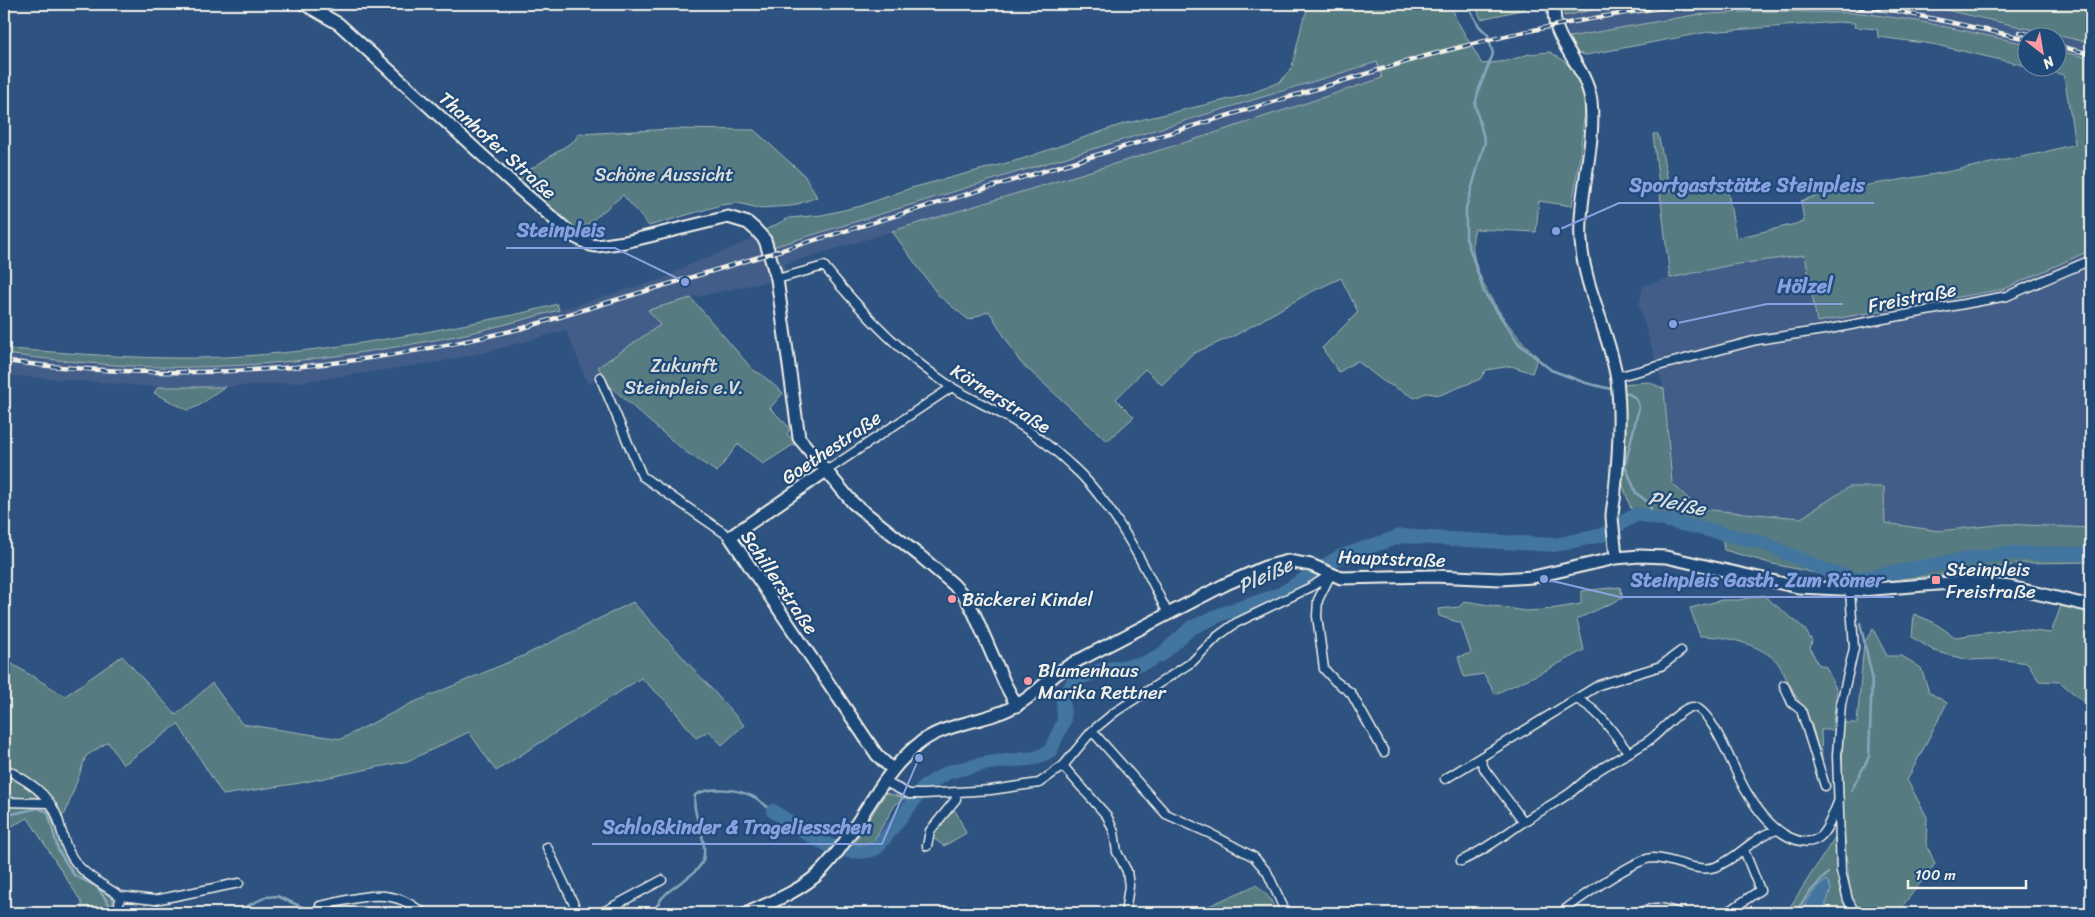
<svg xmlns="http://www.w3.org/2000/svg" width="2095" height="917" viewBox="0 0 2095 917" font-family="Sriracha,sans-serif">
<rect width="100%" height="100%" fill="#2f5380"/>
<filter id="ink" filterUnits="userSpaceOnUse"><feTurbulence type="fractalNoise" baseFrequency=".02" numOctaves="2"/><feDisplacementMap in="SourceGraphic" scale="10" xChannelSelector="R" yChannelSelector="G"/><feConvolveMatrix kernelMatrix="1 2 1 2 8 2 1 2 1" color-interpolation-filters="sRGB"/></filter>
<g filter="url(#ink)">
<path fill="#425d88" d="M1621 4H1913L2091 43V58L2058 51V38H2028L2027 44 1918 21 1862 13 1760 11 1694 15 1569 37 1564 16Z
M1378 62 1383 78 1190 141 785 264 787 272 769 281 691 298 649 310 660 325 599 367 605 376 588 384 566 330 487 352 438 362 301 382 225 387H158L4 375V354L64 361 159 367 253 364 335 356 457 336 559 310 665 278 687 266 755 238 761 250 773 247Z
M2091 250V528L2006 524 1939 531 1885 522 1884 487H1849L1802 518 1699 509 1672 483 1664 389 1639 305 1643 286 1670 278 1731 265 1805 255 1817 322 2004 289Z"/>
<path fill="#567b81" stroke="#a5b6b4" d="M1310 4H1451L1456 19 1482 64 1507 61 1529 54 1550 52 1563 60 1574 71 1582 91 1585 107 1580 155 1572 206 1539 201 1536 232 1475 229C1461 266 1511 334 1538 357L1532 373 1511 366 1486 370 1480 379 1440 395 1426 393 1415 398 1383 381 1357 361 1339 372 1322 348 1358 312 1341 278 1309 293 1236 335 1192 354 1162 385 1145 369 1116 399 1134 417 1107 441 1020 362 989 311 969 320 938 295 892 231 1190 141 1382 78 1377 62 773 247 765 230 789 218 822 215 861 206 911 188 1022 159 1123 124 1247 95 1267 87 1281 81 1292 67 1303 20Z
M1475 4H1533L1521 10 1481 19Z
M1565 4H1621L1564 16Z
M1929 4H2084L2091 9V43L1928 6Z
M1760 11 1862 13 1918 21 2027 44V66L1932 44 1878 37 1877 29 1854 27 1855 23 1837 22 1708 32 1586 55 1578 53 1569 37 1694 15Z
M2058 51 2091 58V113L2087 114 2091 132V250L2004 289 1817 322 1805 255 1731 265 1670 278 1653 134H1658L1670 190 1728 192 1736 238 1804 222 1801 201 1827 192 1941 173 2041 153 2075 144 2064 75 2034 68H2058Z
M673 129 754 130 804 175 817 197 792 206 758 208 738 203 721 205 649 226 623 195 577 233 514 180 575 140 578 134Z
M691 298 753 370 761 374 783 393 770 408 790 428 787 434 796 443 763 464 738 444 717 472 686 452 649 421 610 386 598 367 660 325 648 310Z
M557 304 559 310C525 319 491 329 456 336 359 355 258 369 159 367 107 366 55 360 4 354V326L9 349C72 353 135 359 198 358 285 356 372 343 457 326 491 319 524 314 557 304Z
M1649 382 1664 389 1672 483 1699 509 1801 518 1849 487H1884L1885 523 1939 531 2006 524 2091 528V562L2024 563 1965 573 1887 580 1853 581 1773 564 1724 550 1722 535 1631 509 1620 476V384Z
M158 387H225C212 393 202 408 187 410L154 393Z
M1620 587 1623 598 1577 619 1584 650 1545 671 1495 694 1484 674 1464 677 1458 657 1471 653 1461 623 1439 616 1438 609 1459 607 1465 601 1525 611 1544 610 1581 604V591Z
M1763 595 1804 628 1812 641 1810 648 1818 664 1826 667 1837 691 1832 730H1821L1822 761 1812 725 1778 663C1761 644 1725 636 1700 636L1690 608 1722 600H1739Z
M2063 600 2091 612V704H2086L2060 682 2039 681 2028 663 1998 659 1969 660 1934 651 1912 637 1914 614 1933 622 1955 637 2016 629 2051 633Z
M633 602 744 725 722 745 709 731 696 738 670 705 641 678 496 771 469 732 408 761 300 783 223 795 178 724 123 765 108 742 86 756 65 814 51 818 67 854 85 878 113 899 112 913H82V903L28 818 4 830V659L65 696 122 656 176 715 212 683 242 724 341 739 410 704 523 656Z
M1873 629 1887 656H1902L1921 668 1929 692 1947 703 1907 780 1927 817 1926 843 1935 864 1897 913H1860L1850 892 1843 820 1842 723H1857L1864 643Z
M886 793 905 798 895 805 873 842 852 846Z
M951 807 956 812 966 833 944 846 933 838 934 832Z
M1835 837 1839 886 1847 913H1786Z
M1256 885C1265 893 1274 900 1275 913H1193Z"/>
<path fill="#42759f" stroke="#89a7bc" d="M1827 880 1831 889 1823 913H1803C1804 901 1817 886 1827 880Z"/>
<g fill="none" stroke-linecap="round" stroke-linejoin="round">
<path stroke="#89a7bc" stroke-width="2.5" d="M1467 4 1479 26 1488 35 1493 54 1479 89 1475 105 1485 142 1466 208V238L1484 292 1518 343 1551 370 1586 383 1615 390
M1622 392C1631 394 1637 397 1639 407L1625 465 1636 493 1649 503 1653 517
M1851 791 1869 757 1872 676 1860 623
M4 816 38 808 48 812 58 850 74 875 97 887 114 911 122 913
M233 913 266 897 277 896 316 913
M653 913C656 908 659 901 663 897 674 884 698 875 703 860 709 839 691 816 695 795 710 786 739 789 754 797 761 801 767 807 773 811
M1795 913 1809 893 1828 873"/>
<path stroke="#42759f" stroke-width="14" d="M773 811C802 830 841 863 877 848L925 786 948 772 987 763 1036 758 1050 751 1064 721 1063 700 1074 680 1102 670 1142 664 1161 655 1191 628 1222 614 1281 594 1339 557 1401 536 1555 545 1602 535 1637 514 1761 542 1827 571 1858 579 1960 560 2009 553 2091 554"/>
<g stroke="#f4f1e8" stroke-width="11">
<path id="street" d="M777 279 824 266C861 312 901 354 950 386 974 401 1000 411 1023 427 1040 438 1056 451 1071 465 1111 500 1145 566 1168 614
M600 377 642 476 730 537
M1616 377 1757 340 1824 330 2007 296 2091 260
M826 471 952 387
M1330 576 1318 600 1317 616 1324 669 1335 681 1351 693 1384 752
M1850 591 1854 648 1841 704 1837 755 1841 871 1848 900 1855 913
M1784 685 1792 703 1801 710 1825 786
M1576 699C1599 709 1613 733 1628 752
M1092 731 1166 814 1213 835 1254 857 1267 872 1286 913
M1480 759 1485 770 1524 822
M1063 766 1107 816 1114 832 1117 852 1127 871 1129 886 1126 907 1127 913
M4 768C25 780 47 791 57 816 61 827 63 841 69 852 79 873 102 884 120 896L118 913
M1445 779 1599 685 1661 666 1681 651
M885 782 909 794H924L991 790 1039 783 1063 766 1092 731 1115 712 1192 662 1218 636 1236 623 1311 587 1331 574
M4 802 50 803
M927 846 930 831 956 799V793
M547 847 578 913
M1461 861C1483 851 1502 837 1522 823 1537 812 1554 804 1570 793 1578 787 1585 780 1593 774 1611 761 1631 753 1648 741 1659 734 1682 706 1693 707 1712 708 1735 774 1746 791 1756 808 1771 828 1789 837 1823 853 1828 825 1839 800
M120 896 155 900 239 883
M319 913 320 906C347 901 377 889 404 901 411 904 417 909 424 913
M601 913 662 880
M1561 913C1575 901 1635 859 1652 858 1672 858 1696 873 1715 867 1738 859 1753 836 1777 830
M1641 913C1654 905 1665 908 1679 913
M1719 913 1731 910 1760 890 1744 850"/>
</g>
<g stroke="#f4f1e8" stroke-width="15">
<path id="secondary" d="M304 4 339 24 517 187 575 237 591 245 597 246 625 242 728 217 748 223 756 230 765 240 777 279 799 438 853 503 920 556 953 584 966 598 974 613 1005 684 1017 706
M1555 4C1548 39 1586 63 1591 101 1596 148 1578 194 1581 241 1584 289 1610 333 1617 380 1621 416 1619 454 1615 490 1615 499 1612 508 1612 517 1613 530 1615 544 1616 558
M826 471 730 537 877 755 893 770
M747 913C772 902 803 890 822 870 858 832 876 780 916 746 943 722 986 723 1017 705 1035 695 1048 679 1065 668 1071 664 1078 660 1085 657L1226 584 1265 567 1288 561 1311 565 1341 578 1433 576 1500 579 1533 577 1616 558 1640 556 1666 557 1798 587 1861 590 1963 582 2010 587 2091 606"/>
</g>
<use href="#street" stroke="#1f4a7a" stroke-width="8"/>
<use href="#secondary" stroke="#1f4a7a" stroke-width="11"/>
<g stroke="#f4f1e8" stroke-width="4.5">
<path id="rail" d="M1817 4 1897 11 2028 39
M2088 4 2091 6
M1685 9 1755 4
M2020 32 2044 38
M2058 46 2091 54
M4 361C184 384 347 371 523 328L1422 57C1511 33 1601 14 1693 4"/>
</g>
<use href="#rail" stroke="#1f4a7a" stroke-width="2.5" stroke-dasharray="8" stroke-linecap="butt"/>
</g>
</g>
<g fill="#ff9aa2" stroke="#1f4a7a" stroke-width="2">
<rect x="1931" y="575" width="10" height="10" rx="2.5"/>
<circle cx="952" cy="599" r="5"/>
<circle cx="1028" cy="681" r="5"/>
</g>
<g text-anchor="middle" stroke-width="4.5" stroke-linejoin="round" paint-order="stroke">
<g font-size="19" fill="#f4f1e8" stroke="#1f4a7a">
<text transform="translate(498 145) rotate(42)" y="7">Thanhofer Straße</text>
<text transform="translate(1912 297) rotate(-11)" y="7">Freistraße</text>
<text transform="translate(1001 398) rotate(32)" y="7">Körnerstraße</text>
<text transform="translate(831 447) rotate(-34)" y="7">Goethestraße</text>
<text transform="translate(1392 558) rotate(2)" y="7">Hauptstraße</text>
<text transform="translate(780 582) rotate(56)" y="7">Schillerstraße</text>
</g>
<g font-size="19" fill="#dcdfd9" stroke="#1f4a7a">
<text x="664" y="181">Schöne Aussicht</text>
<text x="684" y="372">Zukunft<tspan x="684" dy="22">Steinpleis e.V.</tspan></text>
</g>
<g font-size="19" fill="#f4f1e8" stroke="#1f4a7a" text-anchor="start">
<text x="1946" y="576">Steinpleis<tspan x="1946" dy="22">Freistraße</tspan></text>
<text x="962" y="606">Bäckerei Kindel</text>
<text x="1038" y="677">Blumenhaus<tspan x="1038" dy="22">Marika Rettner</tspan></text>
</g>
<g font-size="20" font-style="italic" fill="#d9dedd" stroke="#1f4a7a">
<text transform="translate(1677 503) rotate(12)" y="7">Pleiße</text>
<text transform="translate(1265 575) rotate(-25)" y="7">Pleiße</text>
</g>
</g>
<path fill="none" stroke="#88a0e0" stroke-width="2" d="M1556 231L1619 203H1874M685 282L615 248H506M1673 324L1767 304H1843M1544 579L1620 597H1894M919 758L882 844H592"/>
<g fill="#88a0e0" stroke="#1f4a7a" stroke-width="2">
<circle cx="1556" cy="231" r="5"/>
<circle cx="685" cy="282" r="5"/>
<circle cx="1673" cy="324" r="5"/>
<circle cx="1544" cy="579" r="5"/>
<circle cx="919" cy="758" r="5"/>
</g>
<g font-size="20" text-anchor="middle" font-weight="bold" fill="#88a0e0" stroke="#1f4a7a" stroke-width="4.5" stroke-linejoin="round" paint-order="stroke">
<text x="1747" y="192">Sportgaststätte Steinpleis</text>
<text x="561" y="237">Steinpleis</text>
<text x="1805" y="293">Hölzel</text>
<text x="1757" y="587">Steinpleis Gasth. Zum Römer</text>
<text x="737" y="834">Schloßkinder &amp; Trageliesschen</text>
</g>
<rect width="2095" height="917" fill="none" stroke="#1f4a7a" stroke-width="20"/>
<rect x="10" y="10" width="2075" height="897" fill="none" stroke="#f4f1e8" stroke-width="2" filter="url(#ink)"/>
<g transform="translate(2042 52) rotate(149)"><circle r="24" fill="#1f4a7a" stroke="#748da6"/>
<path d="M0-4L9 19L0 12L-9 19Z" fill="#ff9aa2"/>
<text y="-8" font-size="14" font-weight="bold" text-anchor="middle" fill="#f4f1e8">N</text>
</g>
<path d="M1908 880v8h118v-8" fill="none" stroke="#f4f1e8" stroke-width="2.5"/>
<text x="1915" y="880" font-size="15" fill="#f4f1e8" stroke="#1f4a7a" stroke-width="4" paint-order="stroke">100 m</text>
</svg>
